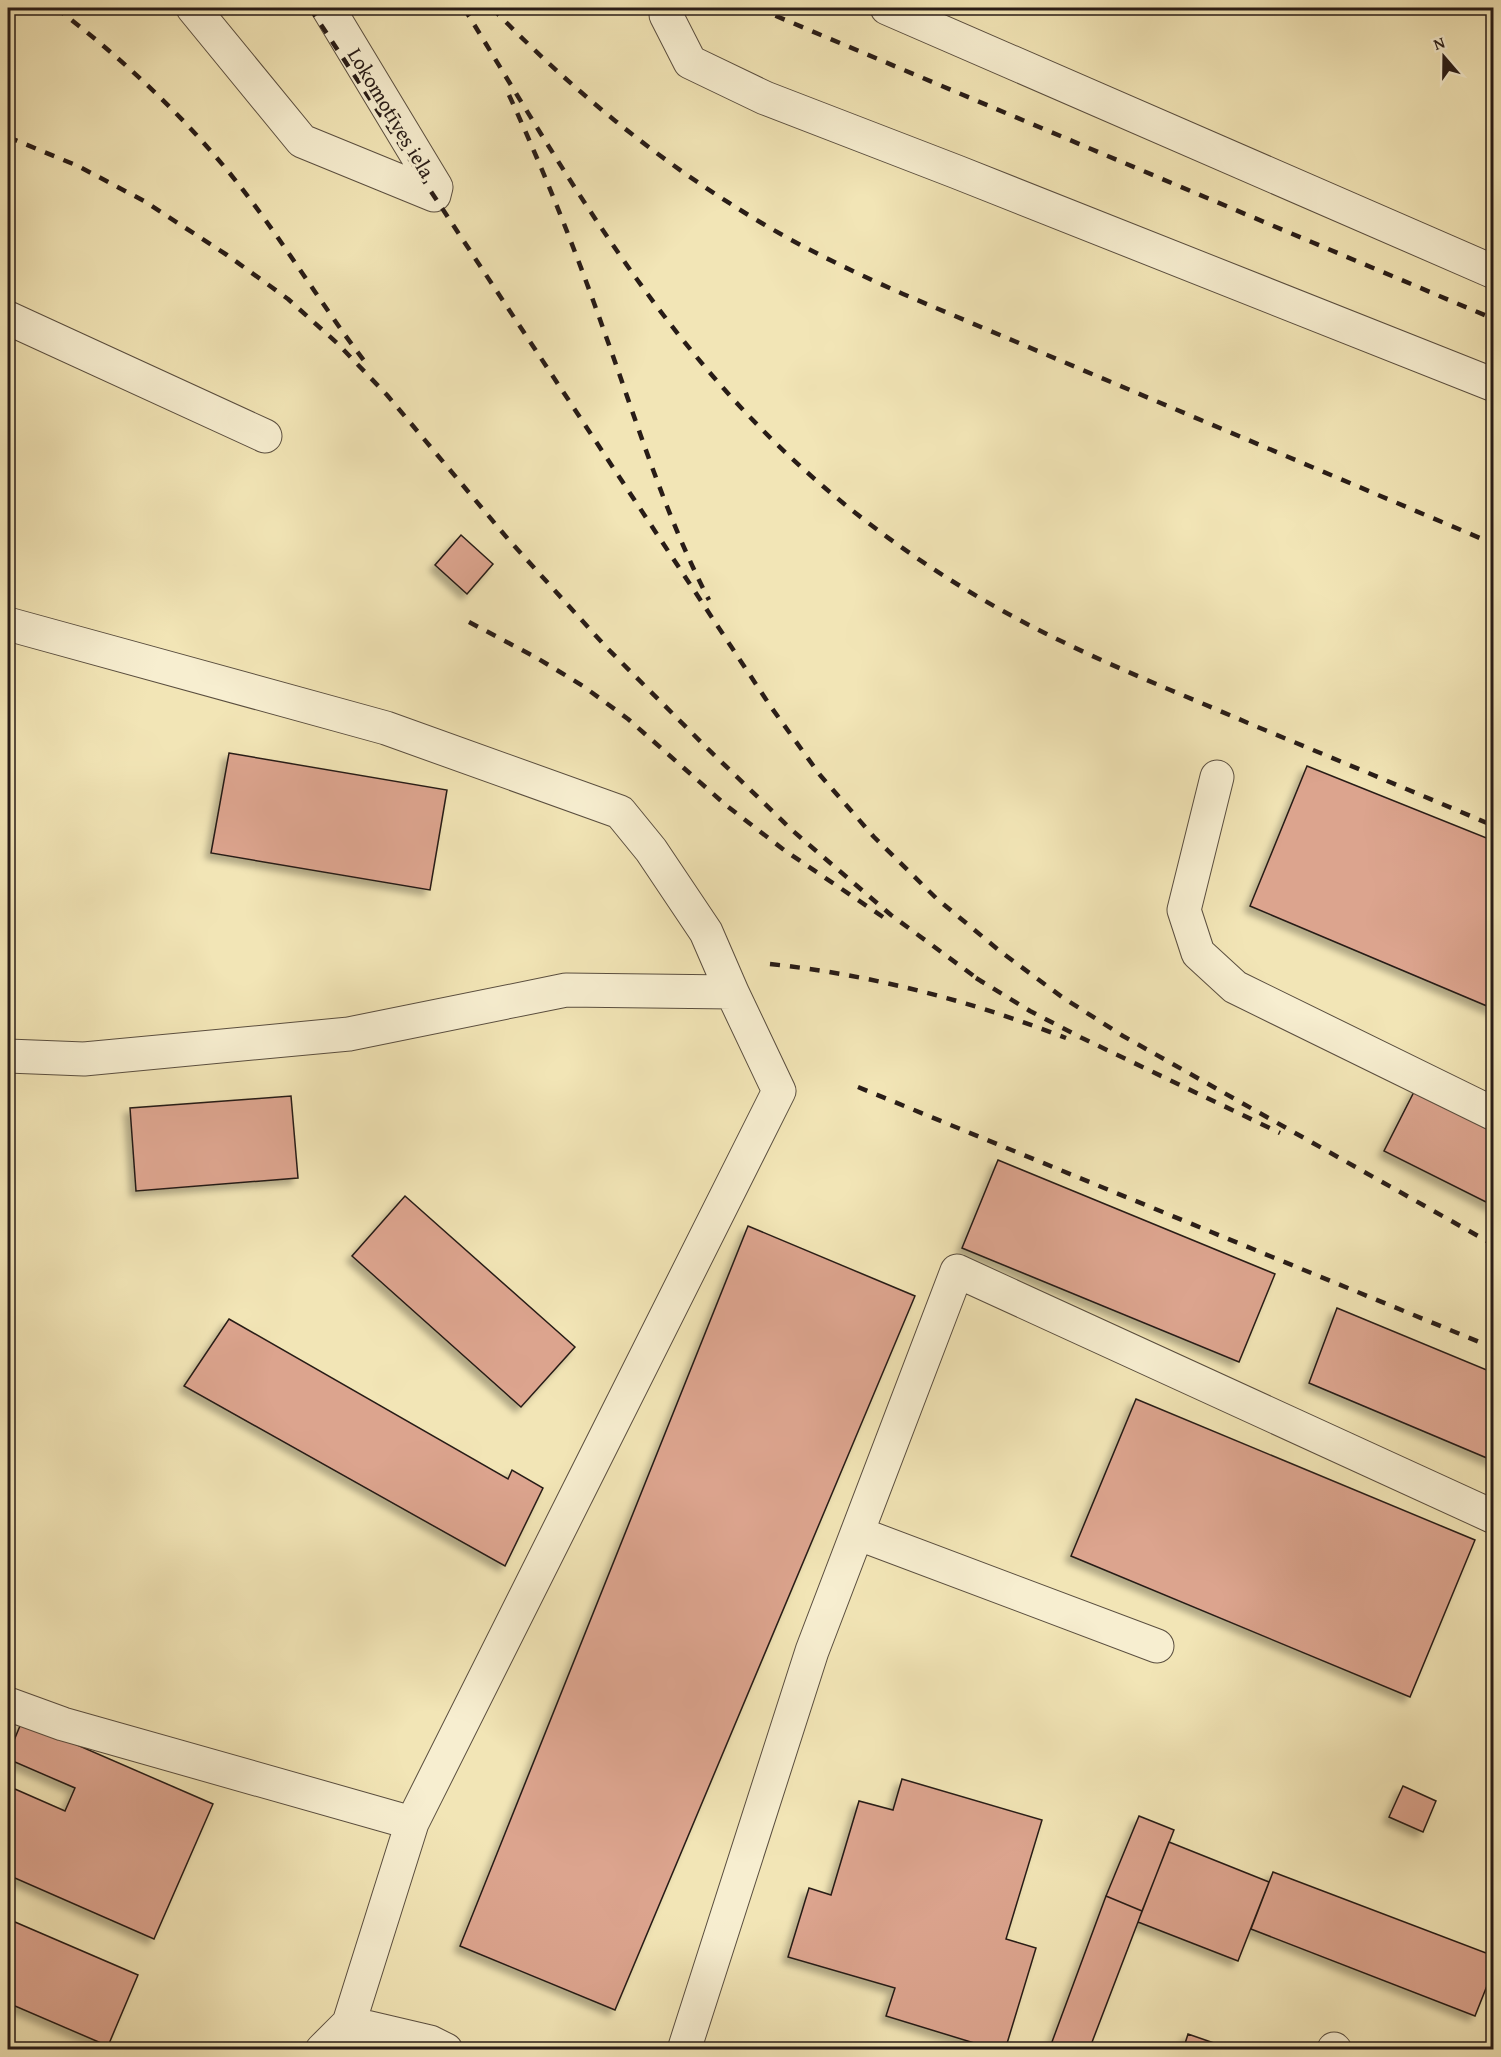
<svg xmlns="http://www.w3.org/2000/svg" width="1501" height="2057" viewBox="0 0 1501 2057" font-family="'Gentium Book Plus',serif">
<defs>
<filter id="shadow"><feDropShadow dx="-5.5" dy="5.5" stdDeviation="3" flood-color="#0004"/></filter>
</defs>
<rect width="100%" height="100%" fill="#f2e5b6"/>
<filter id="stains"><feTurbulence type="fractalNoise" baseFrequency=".00333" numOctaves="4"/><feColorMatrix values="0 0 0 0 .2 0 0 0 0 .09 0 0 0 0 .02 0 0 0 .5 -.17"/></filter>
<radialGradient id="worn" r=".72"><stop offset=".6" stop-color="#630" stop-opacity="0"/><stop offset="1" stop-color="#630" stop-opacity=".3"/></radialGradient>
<path fill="#dca48e" stroke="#281c17" stroke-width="1.5" filter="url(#shadow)" d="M461 535 493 564 467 594 435 565Z
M229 753 447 790 430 890 211 853Z
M1307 766 1494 841V1009L1250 906Z
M1417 1086 1494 1124V1206L1384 1151Z
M291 1096 298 1178 136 1191 130 1108Z
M998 1160 1275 1274 1239 1362 962 1248Z
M405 1196 575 1347 521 1407 352 1256Z
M748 1226 915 1296 615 2010 460 1946Z
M1337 1308 1494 1373V1461L1309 1383Z
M229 1319 508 1479 512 1470 543 1488 505 1566 184 1386Z
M1136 1399 1475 1540 1410 1697 1071 1556Z
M22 1721 213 1804 154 1939 8 1875V1786L65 1811 75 1788 8 1759V1755Z
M902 1779 1042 1820 1006 1939 1036 1948 1005 2050H997L886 2016 895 1988 788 1957 809 1888 831 1895 859 1801 893 1810Z
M1403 1786 1436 1801 1423 1832 1389 1817Z
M1139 1816 1174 1830 1142 1911 1106 1896Z
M1169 1842 1269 1882 1238 1961 1138 1922Z
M1273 1872 1494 1956V1968L1475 2016 1251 1929Z
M1106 1896 1142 1911 1138 1922 1089 2050H1049Z
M8 1919 138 1975 108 2046 8 2003Z
M1188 2034 1234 2050H1183Z"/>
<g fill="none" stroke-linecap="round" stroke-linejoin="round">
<g stroke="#5a4e3f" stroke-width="35">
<path id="minor" d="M193 8 302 141 434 195 436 187 328 8
M666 8V15L690 62 765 98 957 172 1494 385
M887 8 1494 272
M8 318 265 436
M8 624 386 728 620 812 651 850 706 932 732 992
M1217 777 1184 910 1198 953 1235 987 1494 1114
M8 1056 84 1059 349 1034 566 990 732 992 779 1091 412 1823 349 2023 430 2042 446 2050
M857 1533 1157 1646
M8 1704 63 1724 412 1823
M1334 2049 1335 2050
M322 2050 349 2023
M684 2050 812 1651 957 1271 1494 1517"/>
</g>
<use href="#minor" stroke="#f7eed0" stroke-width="33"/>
<path stroke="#281c17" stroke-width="4.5" stroke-dasharray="10 10" stroke-linecap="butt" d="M56 8C122 58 184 116 236 181 282 239 320 303 365 362
M310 8 771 707 820 775 874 837 936 898 1001 952 1062 997 1123 1036 1494 1245
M464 8C550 148 633 294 748 415 836 508 946 586 1061 641 1122 671 1186 696 1248 723 1330 757 1412 791 1494 826
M492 8C575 93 662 164 765 225 809 251 856 273 903 294L1494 544
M757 8 1494 319
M1485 8 1494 11
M509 95C544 171 575 249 603 328 636 419 664 513 709 600
M8 137 78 166 144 201 227 255 288 299 337 343 387 395 508 539 607 648 707 748 793 831 891 915 982 982
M469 622 537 658 583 686 628 719 727 806 784 850 883 917
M770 964C873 975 971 1001 1066 1038
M976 978 1030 1011 1082 1038 1280 1133
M858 1087 1494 1348"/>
</g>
<g text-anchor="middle" stroke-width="6" stroke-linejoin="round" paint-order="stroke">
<g font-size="21" fill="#281c17" stroke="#f7eed0">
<text transform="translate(391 113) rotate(59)" y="7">Lokomotīves iela</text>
</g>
</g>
<rect width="1501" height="2057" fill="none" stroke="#f2e5b6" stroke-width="30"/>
<rect x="9" y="9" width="1483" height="2039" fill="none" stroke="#281c17" stroke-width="3"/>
<rect x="15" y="15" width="1471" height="2027" fill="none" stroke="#281c17" stroke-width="1.5"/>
<g transform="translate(1444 57) rotate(340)" stroke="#f7eed0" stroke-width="4.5" paint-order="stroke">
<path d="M0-4.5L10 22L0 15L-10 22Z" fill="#281c17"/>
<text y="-9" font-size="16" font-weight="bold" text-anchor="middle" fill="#281c17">N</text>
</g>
<rect width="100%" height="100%" filter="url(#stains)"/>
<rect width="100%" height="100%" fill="url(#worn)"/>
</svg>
